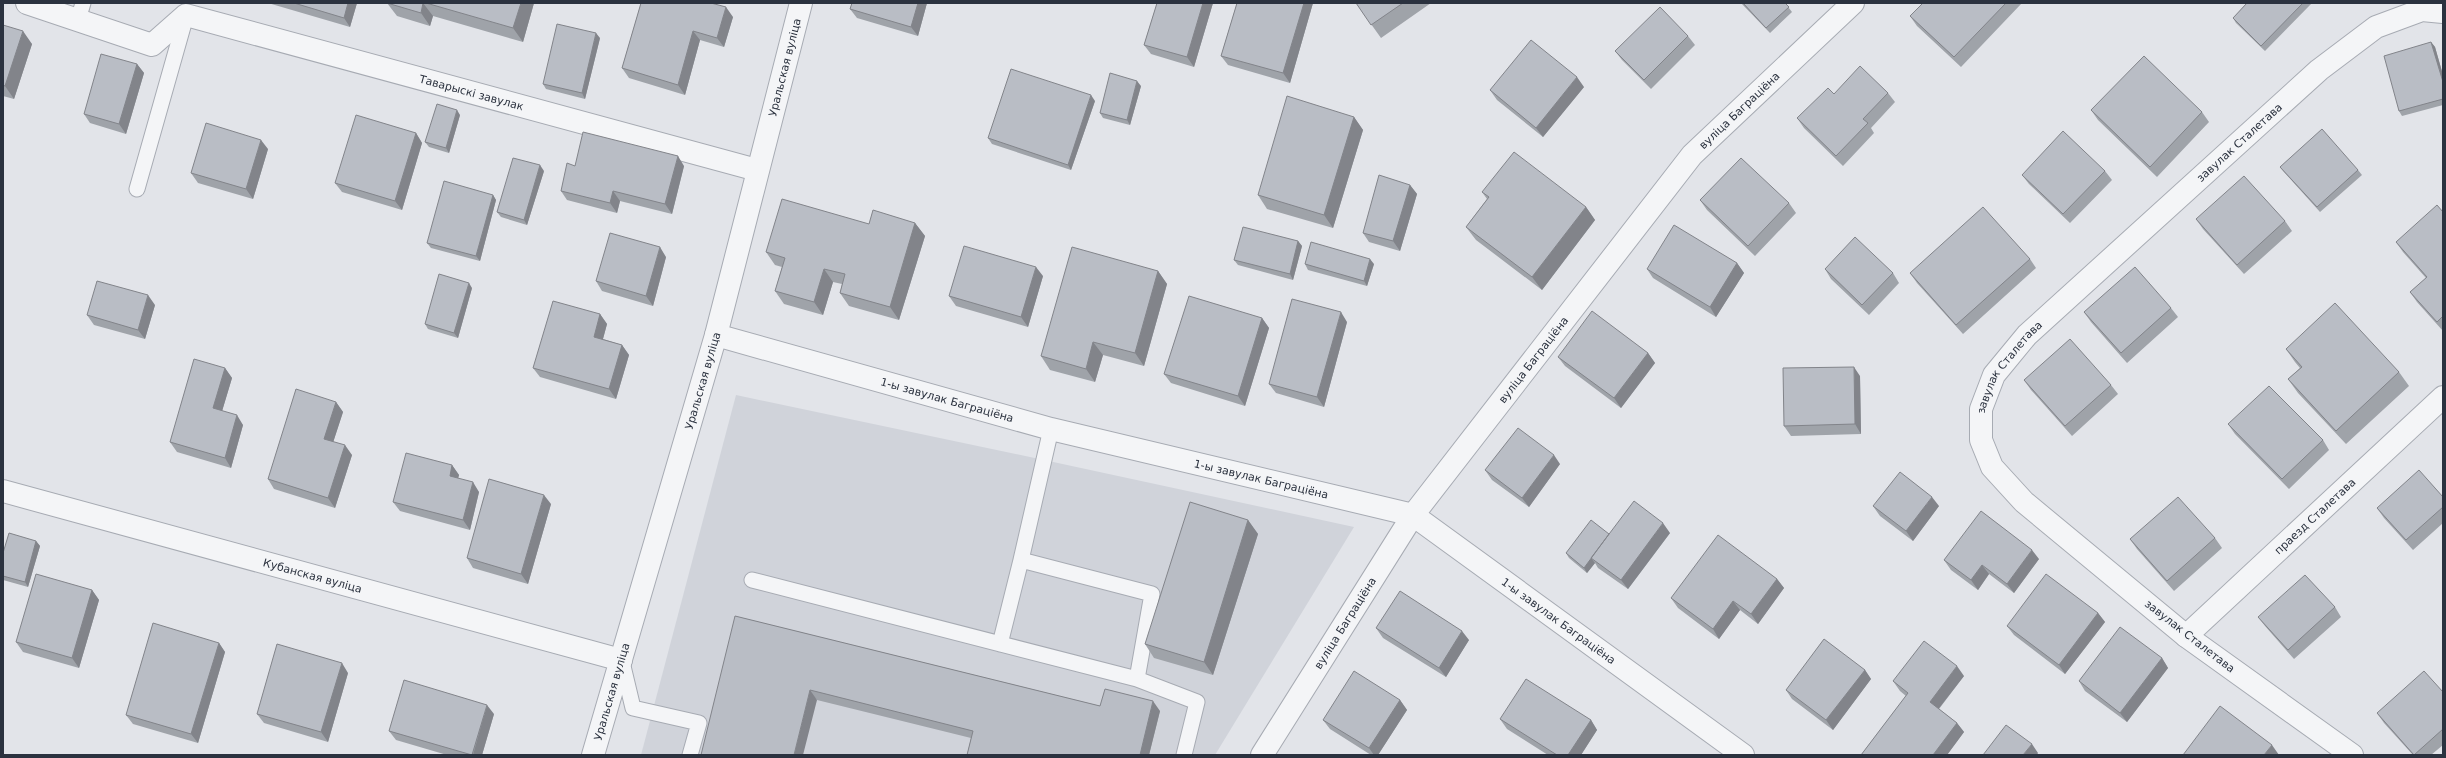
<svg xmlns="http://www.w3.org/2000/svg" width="2446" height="758" viewBox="0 0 2446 758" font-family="'DejaVu Sans',sans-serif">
<rect width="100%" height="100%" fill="#e2e4e9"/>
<path fill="#d0d3da" d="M736 395 1044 460 1354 527 1215 755H641Z"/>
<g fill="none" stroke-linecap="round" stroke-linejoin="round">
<g stroke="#a7abb3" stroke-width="17">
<path id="lane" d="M78 20 83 3
M137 189 186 16
M1051 429 1021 560 1152 594 1137 679 1197 702 1184 755
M752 580 1137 679
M1000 644 1021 560
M622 662 633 708 699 723 690 755"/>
</g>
<g stroke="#a7abb3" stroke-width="24">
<g id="street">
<path id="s1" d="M27 3 152 45 186 15 757 170"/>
<path id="s2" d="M716 335 1051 429 1413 515 1743 755"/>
<path id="s3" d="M3 491 621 660"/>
<path id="s4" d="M2186 636 2443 397"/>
<path id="s5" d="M593 755 716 335 801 3"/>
<path id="s6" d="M1262 755 1413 515 1692 155 1853 3"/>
<path id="s7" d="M2352 755 2186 636 2024 502 1992 467 1981 440V409L1994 375 2027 335 2319 70 2376 27 2422 10 2443 12"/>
</g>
</g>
<use href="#lane" stroke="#f4f5f7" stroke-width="15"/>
<use href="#street" stroke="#f4f5f7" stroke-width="22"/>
</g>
<path fill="#9fa3a9" d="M268 3H357L350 27Z
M387 3H534L523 42 433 16 430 26 397 16Z
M641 3 733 17 724 47 700 40 685 95 629 78 622 68Z
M852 3H927L918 36 857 18 850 9Z
M1157 3H1213L1194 67 1151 54 1144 45Z
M1237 3H1313L1290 83 1228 65 1221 56Z
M1356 3H1431L1381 38Z
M1741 3H1785L1792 12 1770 33Z
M1923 3H2022L1961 67 1917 26 1910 16Z
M2247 3H2312L2265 51 2236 23 2233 18Z
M3 25 32 44 14 99 3 96Z
M1688 36 1695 45 1651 89 1622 60 1615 51Z
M600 38 585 99 546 89 543 84Z
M2431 42 2435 47 2443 75V105L2402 116 2399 111Z
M137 64 144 73 126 134 90 123 84 114Z
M1141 86 1130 125 1103 118 1100 113Z
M1584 87 1543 137 1497 100 1490 90Z
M1888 93 1895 102 1871 128 1874 133 1843 166 1804 128 1797 118 1834 94Z
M1095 101 1071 170 992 144 988 138Z
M2091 110 2202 112 2209 122 2157 177 2098 120Z
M460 115 449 153 429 147 425 142Z
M1354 117 1363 130 1333 228 1267 209 1258 195Z
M416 133 422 143 402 210 342 192 335 183Z
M268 149 253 199 198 183 191 173Z
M575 166H684L672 214 620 201 617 213 567 200 561 191Z
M2280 167 2358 170 2362 175 2320 212 2284 172Z
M544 171 527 225 501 217 497 212Z
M2105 171 2112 180 2070 223 2029 184 2022 175Z
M1410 185 1417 194 1400 251 1369 242 1363 233Z
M1482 192 1586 207 1595 220 1542 290 1476 240 1466 227 1487 199Z
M493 195 496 200 480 261 431 248 427 243Z
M1700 200 1789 203 1796 213 1755 256 1707 210Z
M2443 212V331L2417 302 2410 292 2426 278 2403 252 2396 242Z
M2196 219 2285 221 2292 231 2244 274 2203 229Z
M915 223 925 236 899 320 849 306 840 293 842 284 833 282 823 315 784 304 775 291 782 267 775 265 766 252 869 224Z
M1298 241 1302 246 1293 280 1238 265 1234 260Z
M666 257 653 306 602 291 596 281Z
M2030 259 2036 268 1963 334 1917 283 1910 273Z
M1737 263 1744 273 1716 317 1653 278 1647 269Z
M1305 264H1374L1367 286 1308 270Z
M1825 269 1893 273 1899 283 1869 315 1831 279Z
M1158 271 1167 284 1144 366 1103 355 1095 382 1050 370 1041 356Z
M1043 276 1028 327 956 306 949 296Z
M472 288 458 338 428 329 425 324Z
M155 305 145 339 94 325 87 315Z
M2171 308 2178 317 2127 363 2091 322 2084 312Z
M600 314 607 324 603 339 622 345 629 355 616 399 540 377 533 368Z
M1262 318 1269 328 1245 406 1171 383 1164 374Z
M1347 322 1324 407 1276 393 1269 384Z
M2286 349 2399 372 2409 386 2346 444 2298 393 2288 379 2300 368 2295 362Z
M1648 353 1655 363 1621 408 1565 366 1558 357Z
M225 368 232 378 222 411 243 425 231 468 177 452 170 442Z
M1860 376 1861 434 1791 436 1784 426Z
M2024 380 2111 385 2118 394 2072 436 2031 390Z
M336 402 343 412 333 442 352 455 335 508 274 489 268 479Z
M2228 424 2323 440 2329 450 2289 489 2235 434Z
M1560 464 1529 507 1492 480 1485 470Z
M452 465 459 475 458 478 479 492 470 530 400 511 393 502Z
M2443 497V523L2413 550 2384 518 2377 508Z
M551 504 528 584 473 568 467 558Z
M1873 506H1939L1913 541 1880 516Z
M1248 520 1258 534 1213 675 1154 658 1145 644Z
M1670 533 1628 589 1598 568 1595 563 1587 573 1569 558 1566 553 1609 534Z
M2215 538 2222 548 2174 591 2137 549 2130 539Z
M36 541 40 546 28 587 3 580V553Z
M2039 559 2014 593 1989 574 1978 590 1951 570 1944 560Z
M1777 579 1784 588 1758 624 1740 610 1719 639 1678 608 1671 598Z
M92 590 99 600 79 668 23 652 16 642Z
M2335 607 2341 617 2294 659 2265 626 2258 617Z
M2098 613 2105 622 2065 674 2014 635 2007 626Z
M735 616 1100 706 1160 711 1149 755H967L971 738 817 700Z
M1376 628 1469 640 1446 677 1383 638Z
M219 643 225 652 198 743 133 724 126 715Z
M2162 658 2168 668 2127 722 2085 691 2079 681Z
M1865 670 1871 679 1833 730 1792 699 1786 690Z
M348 673 328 742 264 723 257 714Z
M1964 676 1939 709 1957 723 1964 732 1947 755H1861L1906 696 1900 691 1893 681Z
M2443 692V745L2431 755H2413L2384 723 2377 713Z
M1400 700 1407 710 1378 755H1371L1330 729 1323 720Z
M494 714 482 755H447L396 740 389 731Z
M1500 719 1591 720 1597 730 1581 755H1548L1507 729Z"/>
<path fill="#82848a" d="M348 3H357L350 27 344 18Z
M423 3 433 16 430 26 421 13Z
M521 3H534L523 42 513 28Z
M918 3H927L918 36 911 27Z
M1203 3H1213L1194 67 1187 57Z
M1304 3H1313L1290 83 1283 73Z
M726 7 733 17 724 47 717 38Z
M23 31 32 44 14 99 5 86Z
M693 31 700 40 685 95 678 85Z
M596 33 600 38 585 99 582 93Z
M2431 42 2435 47 2443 75V82Z
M137 64 144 73 126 134 119 124Z
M1577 77 1584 87 1543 137 1536 128Z
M1137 81 1141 86 1130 125 1127 120Z
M1091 95 1095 101 1071 170 1068 165Z
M457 110 460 115 449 153 446 148Z
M1354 117 1363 130 1333 228 1324 215Z
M416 133 422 143 402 210 395 201Z
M261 140 268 149 253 199 246 189Z
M678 156 684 166 672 214 665 204Z
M540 165 544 171 527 225 524 220Z
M1410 185 1417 194 1400 251 1393 241Z
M613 191 620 201 617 213 610 203Z
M493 195 496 200 480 261 476 256Z
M1586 207 1595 220 1542 290 1532 277Z
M915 223 925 236 899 320 890 307Z
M1298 241 1302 246 1293 280 1290 274Z
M660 247 666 257 653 306 646 296Z
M1370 259 1374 264 1367 286 1364 281Z
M1737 263 1744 273 1716 317 1710 307Z
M1036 267 1043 276 1028 327 1021 317Z
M824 269 833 282 823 315 814 302Z
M1158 271 1167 284 1144 366 1135 353Z
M469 283 472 288 458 338 454 333Z
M148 295 155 305 145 339 138 330Z
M1341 312 1347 322 1324 407 1317 397Z
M600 314 607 324 601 346 594 337Z
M1262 318 1269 328 1245 406 1238 396Z
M1093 342 1103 355 1095 382 1086 369Z
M622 345 629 355 616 399 609 389Z
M1648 353 1655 363 1621 408 1614 398Z
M1854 367 1860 376 1861 434 1855 424Z
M225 368 232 378 220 418 213 408Z
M336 402 343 412 331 449 324 439Z
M237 415 243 425 231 468 225 458Z
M345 445 352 455 335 508 328 498Z
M1554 455 1560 464 1529 507 1522 498Z
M452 465 459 475 456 486 450 476Z
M473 482 479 492 470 530 463 520Z
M544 495 551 504 528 584 521 574Z
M1932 497 1939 506 1913 541 1906 531Z
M1248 520 1258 534 1213 675 1204 662Z
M1663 523 1670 533 1628 589 1621 580Z
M36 541 40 546 28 587 25 582Z
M2032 550 2039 559 2014 593 2007 584Z
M1591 558 1595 563 1587 573 1584 568Z
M1982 565 1989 574 1978 590 1971 580Z
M1777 579 1784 588 1758 624 1751 614Z
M92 590 99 600 79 668 72 658Z
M1733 601 1740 610 1719 639 1713 629Z
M2098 613 2105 622 2065 674 2059 665Z
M1462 631 1469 640 1446 677 1439 668Z
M219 643 225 652 198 743 191 734Z
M2162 658 2168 668 2127 722 2120 713Z
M342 663 348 673 328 742 321 732Z
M1957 666 1964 676 1936 712 1930 702Z
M1865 670 1871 679 1833 730 1826 720Z
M810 690 817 700 803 755H794Z
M1400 700 1407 710 1378 755H1374L1369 748Z
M1153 701 1160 711 1149 755H1140Z
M487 705 494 714 482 755H473Z
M1591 720 1597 730 1581 755H1568Z
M1957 723 1964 732 1947 755H1933Z
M2032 744 2038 753 2037 755H2023Z
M2272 745 2279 755H2264Z"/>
<path fill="#b9bdc5" stroke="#82848a" d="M294 3H348L344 18Z
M387 3H423L421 13Z
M426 3H521L513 28Z
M641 3H711L726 7 717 38 693 31 678 85 622 68Z
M852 3H918L911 27 850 9Z
M1157 3H1203L1187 57 1144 45Z
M1237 3H1304L1283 73 1221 56Z
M1356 3H1403L1371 25Z
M1743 3H1785L1789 7 1766 28Z
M1923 3H2006L1954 57 1910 16Z
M2247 3H2303L2261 46 2233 18Z
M1660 7 1688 36 1644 80 1615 51Z
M557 24 596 33 582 93 543 84Z
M3 25 23 31 5 86 3 85Z
M1531 40 1577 77 1536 128 1490 90Z
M2431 42 2443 82V99L2399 111 2384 56Z
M101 54 137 64 119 124 84 114Z
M2144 56 2202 112 2150 167 2091 110Z
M1860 66 1888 93 1863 119 1868 123 1836 156 1797 118 1828 88 1834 94Z
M1011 69 1091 95 1068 165 988 138Z
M1110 73 1137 81 1127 120 1100 113Z
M1287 96 1354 117 1324 215 1258 195Z
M437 104 457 110 446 148 425 142Z
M356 115 416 133 395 201 335 183Z
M206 123 261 140 246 189 191 173Z
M2322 129 2358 170 2317 207 2280 167Z
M2063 131 2105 171 2063 214 2022 175Z
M583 132 678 156 665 204 613 191 610 203 561 191 567 163 575 166Z
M1514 152 1586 207 1532 277 1466 227 1489 197 1482 192Z
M513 158 540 165 524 220 497 212Z
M1741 158 1789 203 1748 246 1700 200Z
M1379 175 1410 185 1393 241 1363 233Z
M2244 176 2285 221 2237 265 2196 219Z
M444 181 493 195 476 256 427 243Z
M782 199 869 224 873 210 915 223 890 307 840 293 845 274 824 269 814 302 775 291 785 258 766 252Z
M2437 205 2443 212V316L2437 322 2410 292 2427 277 2396 242Z
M1983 207 2030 259 1956 325 1910 273Z
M1674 225 1737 263 1710 307 1647 269Z
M1243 227 1298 241 1290 274 1234 260Z
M610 233 660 247 646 296 596 281Z
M1855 237 1893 273 1862 305 1825 269Z
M1311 242 1370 259 1364 281 1305 264Z
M964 246 1036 267 1021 317 949 296Z
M1072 247 1158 271 1135 353 1093 342 1086 369 1041 356Z
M2135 267 2171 308 2121 353 2084 312Z
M439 274 469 283 454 333 425 324Z
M97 281 148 295 138 330 87 315Z
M1189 296 1262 318 1238 396 1164 374Z
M1292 299 1341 312 1317 397 1269 384Z
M553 301 600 314 594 337 622 345 609 389 533 368Z
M2335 303 2399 372 2336 431 2288 379 2302 367 2286 349Z
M1592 311 1648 353 1614 398 1558 357Z
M2070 339 2111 385 2065 426 2024 380Z
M194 359 225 368 213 408 237 415 225 458 170 442Z
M1854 367 1855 424 1784 426 1783 368Z
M2269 386 2323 440 2282 479 2228 424Z
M296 389 336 402 324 439 345 445 328 498 268 479Z
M1518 428 1554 455 1522 498 1485 470Z
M406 453 452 465 450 476 473 482 463 520 393 502Z
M2419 470 2443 497V507L2406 540 2377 508Z
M1900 472 1932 497 1906 531 1873 506Z
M489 479 544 495 521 574 467 558Z
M2178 497 2215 538 2167 581 2130 539Z
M1634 501 1663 523 1621 580 1591 558Z
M1190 502 1248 520 1204 662 1145 644Z
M1981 511 2032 550 2007 584 1982 565 1971 580 1944 560Z
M1591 520 1609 534 1584 568 1566 553Z
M9 533 36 541 25 582 3 576V553Z
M1718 535 1777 579 1751 614 1733 601 1713 629 1671 598Z
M36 574 92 590 72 658 16 642Z
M2046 574 2098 613 2059 665 2007 626Z
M2305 575 2335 607 2288 650 2258 617Z
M1400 591 1462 631 1439 668 1376 628Z
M735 616 1100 706 1105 689 1153 701 1140 755H967L973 731 810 690 794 755H701Z
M153 623 219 643 191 734 126 715Z
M2120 627 2162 658 2120 713 2079 681Z
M1824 639 1865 670 1826 720 1786 690Z
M1924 641 1957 666 1930 702 1957 723 1933 755H1861L1908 693 1893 681Z
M277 644 342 663 321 732 257 714Z
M1354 671 1400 700 1369 748 1323 720Z
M2424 671 2443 692V729L2414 755 2377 713Z
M1526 679 1591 720 1568 755H1557L1500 719Z
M404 680 487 705 472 755 389 731Z
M2220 706 2272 745 2264 755H2183Z
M2006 725 2032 744 2023 755H1983Z"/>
<g text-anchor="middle" stroke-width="3.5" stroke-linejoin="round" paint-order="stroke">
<g font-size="11" fill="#2b323f" stroke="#f1f3f6">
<text dy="4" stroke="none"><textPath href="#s5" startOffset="714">Уральская вуліца</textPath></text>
<text dy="4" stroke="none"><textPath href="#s1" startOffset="473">Таварыскі завулак</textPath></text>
<text dy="4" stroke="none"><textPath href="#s6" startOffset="804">вуліца Баграціёна</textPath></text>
<text dy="4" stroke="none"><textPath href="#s7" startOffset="897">завулак Сталетава</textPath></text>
<text dy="4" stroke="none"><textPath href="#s6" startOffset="480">вуліца Баграціёна</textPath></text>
<text dy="4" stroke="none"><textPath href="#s7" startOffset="573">завулак Сталетава</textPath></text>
<text dy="4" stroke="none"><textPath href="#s5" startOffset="390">Уральская вуліца</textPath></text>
<text dy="4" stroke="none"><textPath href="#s2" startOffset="240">1-ы завулак Баграціёна</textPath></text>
<text dy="4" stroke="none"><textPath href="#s2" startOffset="564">1-ы завулак Баграціёна</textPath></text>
<text dy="4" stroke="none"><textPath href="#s4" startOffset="176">праезд Сталетава</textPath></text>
<text dy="4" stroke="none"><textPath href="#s3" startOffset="321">Кубанская вуліца</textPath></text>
<text dy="4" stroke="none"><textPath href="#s2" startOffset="900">1-ы завулак Баграціёна</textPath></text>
<text dy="4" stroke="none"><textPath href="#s6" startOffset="156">вуліца Баграціёна</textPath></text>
<text transform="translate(2190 636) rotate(38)" y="4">завулак Сталетава</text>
<text dy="4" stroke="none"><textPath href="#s5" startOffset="66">Уральская вуліца</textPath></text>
</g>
</g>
<rect width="2446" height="758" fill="none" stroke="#2b323f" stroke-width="8"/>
</svg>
